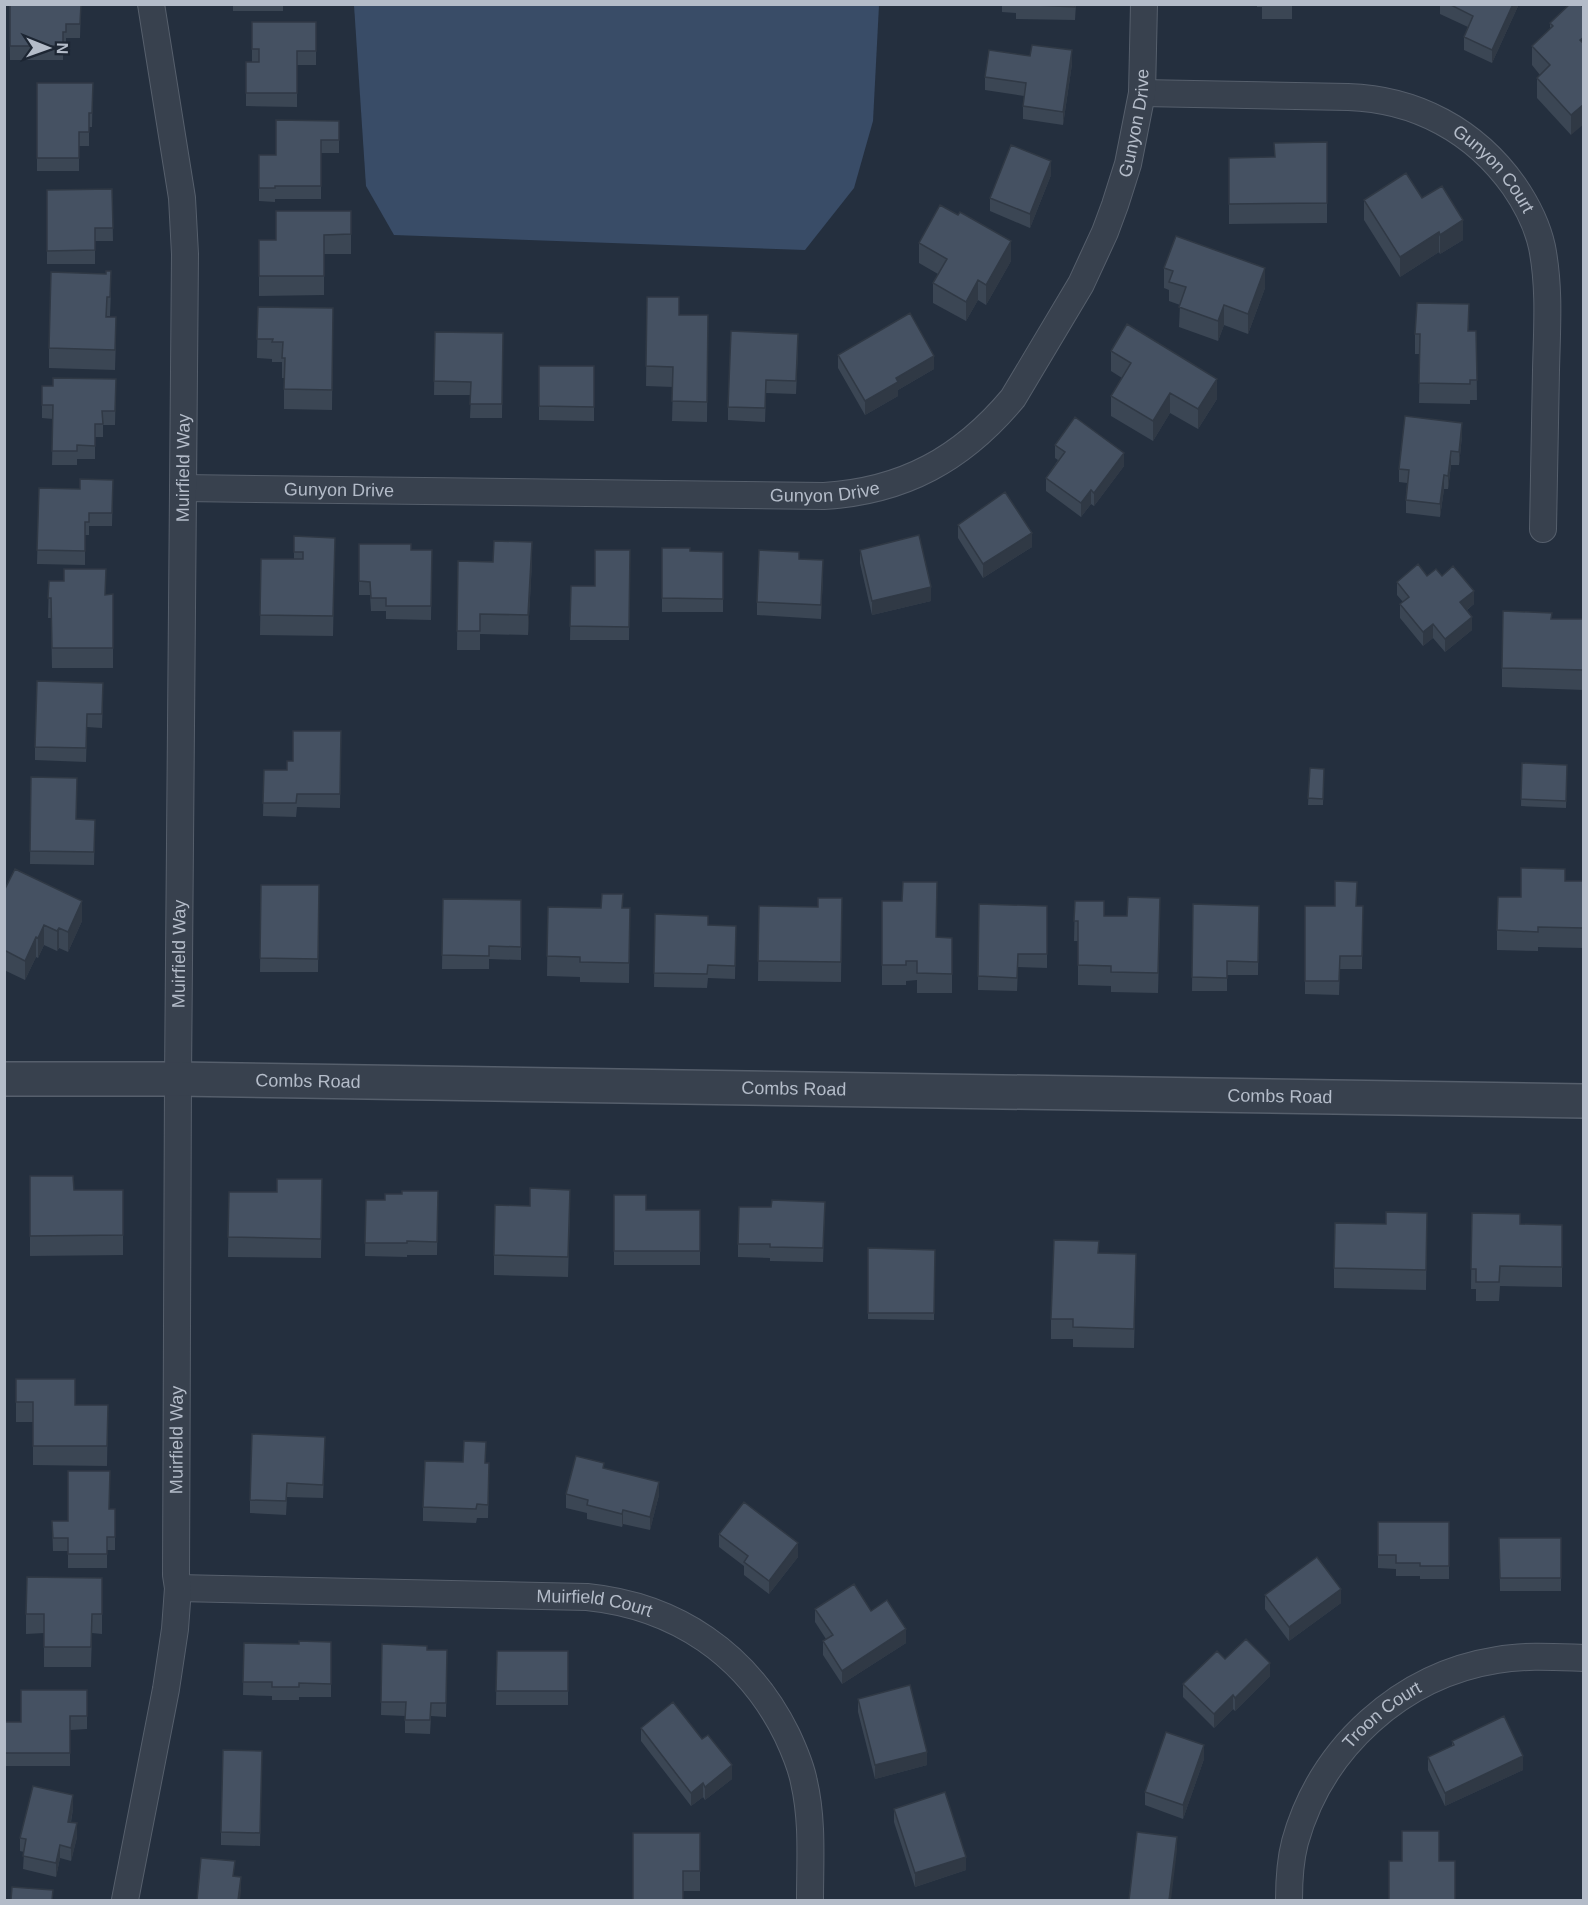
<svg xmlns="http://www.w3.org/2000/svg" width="1588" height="1905" viewBox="0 0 1588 1905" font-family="Arial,sans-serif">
<rect width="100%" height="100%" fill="#242f3e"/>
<path fill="#394c67" d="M354 5H879L873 121 854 188 805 250 394 235 366 186Z"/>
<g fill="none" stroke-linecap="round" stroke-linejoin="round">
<g stroke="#565f6c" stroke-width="28">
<g id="minor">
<path id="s1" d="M1142 93 1348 97C1416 99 1475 131 1514 186 1527 205 1537 224 1542 247 1550 288 1547 328 1546 370 1545 423 1544 476 1543 529"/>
<path id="s2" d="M183 488 824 496C904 491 962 459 1013 398L1081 284 1105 232 1115 205 1128 164 1142 93 1144 4"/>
<path id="s3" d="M178 1588 587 1597C676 1606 747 1654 787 1735 794 1750 801 1766 804 1782 813 1821 810 1861 810 1900"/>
<path id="s4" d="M125 1900 166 1689 175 1629 178 1588 176 1575 178 1079 185 254 182 198 151 4"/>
<path id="s5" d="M1289 1900C1289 1881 1290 1861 1295 1842 1321 1748 1401 1675 1497 1660 1525 1655 1555 1657 1584 1658"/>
</g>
</g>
<g stroke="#565f6c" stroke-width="36">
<g id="tertiary">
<path id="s6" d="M4 1079H178L1584 1101"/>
</g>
</g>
<use href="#minor" stroke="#38414e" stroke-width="26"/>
<use href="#tertiary" stroke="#38414e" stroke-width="33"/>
</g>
<path fill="#3b4654" d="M9 4H81L80 38H66V46H63V60H10Z
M233 4H283V11H233Z
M1002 4H1076L1075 20 1016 19V13L1002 12Z
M1257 4H1292V19H1262V7H1257Z
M1389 4H1410V6Z
M1440 4H1519L1492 63 1464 50V37L1468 27 1440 14Z
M1584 8 1571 135 1537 98V78L1540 75 1532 65V46L1550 29V23Z
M252 22H316V65H297V107L246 106V62H252Z
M1072 64 1063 125 1023 119V106L1024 96 985 90V77Z
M37 83H93L92 127H89V146H79V171H37Z
M339 121V153H321V199H275V202L259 201V155H276Z
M1327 142V223L1229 224V158L1274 157Z
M1051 175 1030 228 990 211V198Z
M112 189 113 241H95V264H47V190Z
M1422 198 1463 240 1440 254 1439 252 1400 277 1364 220V200Z
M351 211V254H324V295L259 296V240H276Z
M919 243 1011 261 986 305 978 300 966 321 933 303V283L938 274 919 263Z
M1164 268 1265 288 1248 334 1224 325 1218 341 1179 327 1180 305 1169 301V290L1164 288Z
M111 291 110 316H107V317L116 337 115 370 49 368V348Z
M647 297 679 315H708L707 422 672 421 673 387 646 386Z
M258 307 333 308 332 410 284 409V378H282V362H272V359L257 358Z
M1468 331H1476L1477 400H1470V404L1419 403 1420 354H1415V334Z
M435 332 503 333 502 418H470L471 395H434Z
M798 347 796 394 766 393 765 422 728 420V407Z
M1111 351 1217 399 1198 429 1170 413 1153 441 1111 416V396L1122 378 1111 371Z
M838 355 934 369 898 390V396L865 415 838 368Z
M539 366H594V421L539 420Z
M116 379 115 425H103V437H95V459H77V465H52L53 419 42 418V386H53Z
M1462 436 1459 465H1451L1448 489H1444L1440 517 1406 513V500L1407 483 1399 482V469Z
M1055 445 1124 466 1094 506 1091 504 1081 517 1046 491V478L1058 460 1055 458Z
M113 480 112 526H89V535H85V565L37 564 39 488 80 489Z
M958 525 1032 547 983 578 958 538Z
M294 536 335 538 333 636 260 635 261 559H294Z
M359 544 411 550H432L431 620 386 619V611H371L370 595H359Z
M662 548 690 551 723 552V612H662Z
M630 550 629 640H570L571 586H595Z
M860 550 931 601 872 615 860 563Z
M799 559 823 574 821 619 757 615V602Z
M458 561 532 562 528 635 480 634V650H457Z
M1427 576H1442L1474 604 1467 610 1472 630 1445 652 1433 638 1423 646 1400 618V604L1403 602 1397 595V582Z
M49 581 105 595 113 594V668H52L51 618H48Z
M1552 619H1584V690L1502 687V668Z
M103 696 102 728 87 727 86 762 35 760V747Z
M341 731 340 808 297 807 296 817 263 816 264 770H287L293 761Z
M1522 763 1567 765 1566 808 1521 806Z
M1310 768 1324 769 1323 805H1308Z
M31 777 76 819 95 820 94 865 30 864Z
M1565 881H1584V948L1538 947V951L1497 950V930L1521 897Z
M261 885H319L318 972H260Z
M4 891 82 921 68 952 59 948 57 951 44 945 38 958 36 957 25 980 4 970Z
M842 898 841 982 758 981 759 906 818 907Z
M443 899 521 900V960L489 959V969H442Z
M882 901 937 937 952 938V993H917V980L906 981V985H882Z
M1075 901 1104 916 1160 918 1158 993 1111 992V986L1078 985V941H1074Z
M979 904 1047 906V968L1018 967 1017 991 978 990Z
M1193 904 1259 906 1258 975H1227V991H1192Z
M1305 906H1363L1362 969H1340L1339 995 1305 994Z
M548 907 630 908 629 983 580 982V977L547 976Z
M655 914 708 925 736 926 735 979 708 978 707 988 654 987Z
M30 1176 74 1190H123V1255L30 1256Z
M322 1179 321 1258 228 1257 229 1192H277Z
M438 1191 437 1255H407V1257L365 1256 366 1200H385L402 1194Z
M614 1195 646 1210H700V1265H614Z
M825 1202 823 1262 770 1261V1258L738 1257V1244L771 1207Z
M570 1209 568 1277 494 1275V1255Z
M1427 1213 1426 1290 1334 1288V1268Z
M1472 1213 1520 1224 1562 1225V1287L1500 1286 1499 1301H1476V1289H1471Z
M868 1248 935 1250 934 1320 868 1319Z
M1099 1253 1136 1274 1134 1348 1073 1347V1339H1051V1319Z
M16 1379 75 1405H108L107 1466 33 1465V1422H16Z
M325 1450 323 1498 287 1497 286 1515 250 1513V1500Z
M486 1463 489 1477 488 1518H477L476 1523 423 1521V1507Z
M604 1468 659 1495 650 1530 623 1524 622 1527 587 1519V1513L566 1508V1494Z
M109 1509H115V1550H107V1568H68V1551H53L52 1521H68Z
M1378 1522H1449V1579H1420V1576H1396V1569L1378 1568Z
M719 1534 798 1557 769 1594 744 1575V1566L719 1547Z
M1499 1538H1561V1591H1500Z
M102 1578V1634L92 1633 91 1667H44V1633L26 1634V1614Z
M1265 1595 1341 1603 1289 1641 1265 1609Z
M815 1609 871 1611 906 1643 842 1684 823 1655V1641L826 1639 815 1622Z
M331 1642V1697H299V1700H272V1696L243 1695 244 1643 299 1644Z
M382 1644 427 1650H447L446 1717 431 1716 430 1734 405 1733V1716L381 1715Z
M497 1651H568V1705H496Z
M1225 1659 1270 1676 1235 1711 1233 1709 1214 1728 1183 1697V1684Z
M87 1690V1729L70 1730V1766H4V1722H21Z
M858 1699 927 1765 875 1779 858 1712Z
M641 1728 732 1779 705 1800 703 1797 691 1806 641 1741Z
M1452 1741 1523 1770 1445 1806 1428 1770V1757L1452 1746Z
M262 1751 260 1846 221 1845V1832Z
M1204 1759 1183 1819 1145 1805V1792Z
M73 1809 71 1822 77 1837 71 1861 60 1858 56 1877 23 1869 24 1852 20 1851V1838Z
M894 1809 966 1870 915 1887 894 1822Z
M700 1833V1891H683L633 1900Z"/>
<path fill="#303945" d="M1513 4H1519L1492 63V50Z
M1072 50V64L1063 125V112Z
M1584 104V124L1571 135V115Z
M1051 161V175L1030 228V214Z
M1463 220V240L1440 254V235Z
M1439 232V252L1400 277V257Z
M1011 241V261L986 305V285Z
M1265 268V288L1248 334V314Z
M978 280V300L966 321V302Z
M1224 305V325L1218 341V321Z
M934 356V369L898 390V396L865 415V401L896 378Z
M1217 379V399L1198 429V409Z
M1170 393V413L1153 441V421Z
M1462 423V436L1459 465V452Z
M1451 451V465L1448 489V476Z
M1124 453V466L1094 506V493Z
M1444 475V489L1440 517V504Z
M1091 490V504L1081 517V503Z
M1032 533V547L983 578V564Z
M532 542V562L528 635V615Z
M823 560V574L821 619V605Z
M931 587V601L872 615V601Z
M1474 591V604L1460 615V602Z
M1472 617V630L1445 652V639Z
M1433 624V638L1423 646V632Z
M82 901V921L68 952V932Z
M44 925V945L38 958V938Z
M59 928V948L57 951V931Z
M36 937V957L25 980V961Z
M659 1482V1495L650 1530V1517Z
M623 1510V1524L622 1527V1514Z
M798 1543V1557L769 1594V1581Z
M1341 1589V1603L1289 1641V1627Z
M906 1629V1643L842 1684V1671Z
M1270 1663V1676L1235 1711V1698Z
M1233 1695V1709L1214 1728V1714Z
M1204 1745V1759L1183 1819V1805Z
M927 1752V1765L875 1779V1765Z
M1523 1756V1770L1445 1806V1793Z
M732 1765V1779L705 1800V1787Z
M703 1783V1797L691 1806V1793Z
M73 1795V1809L68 1835V1822Z
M77 1823V1837L71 1861V1848Z
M1177 1837V1850L1171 1900H1169Z
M60 1845V1858L56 1877V1863Z
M966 1857V1870L915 1887V1873Z
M241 1877V1891L240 1900H238Z"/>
<path fill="#455162" stroke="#303945" stroke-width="1.5" d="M10 4H81L80 24H66V32H63V46H10Z
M1016 4H1075V7Z
M1449 4H1513L1492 50 1464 37 1473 16Z
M1570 4H1580L1584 8V37L1580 40 1584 44V104L1571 115 1537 78 1550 65 1532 46 1553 26 1550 23Z
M252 22H316V51H297V93H246V62H259V49H252Z
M1032 45 1072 50 1063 112 1023 106 1026 83 985 77 989 50 1030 56Z
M37 83H93L92 113H89V132H79V158H37Z
M276 120 339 121V140H321V186H275V188H259V155H276Z
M1327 142V203L1229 204V158L1275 157 1274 143Z
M1011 145 1051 161 1030 214 990 198Z
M1406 173 1422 198 1442 186 1463 220 1440 235 1439 232 1400 257 1364 200Z
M112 189 113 228H95V250L47 251V190Z
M940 205 958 215 960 212 1011 241 986 285 978 280 966 302 933 283 947 259 919 243Z
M276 211H351V234L324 235V276H259V240H276Z
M1176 236 1265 268 1248 314 1224 305 1218 321 1179 307 1186 287 1169 282 1173 271 1164 268Z
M106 271H111L110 297H107L106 317H116L115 350 49 348 51 272 106 274Z
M647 297H679V315H708L707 402 672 401 673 367 646 366Z
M1417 303 1469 304 1468 331H1476L1477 380H1470V384L1419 383 1420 334H1415Z
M258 307 333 308 332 390 284 389 285 358H282L283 342H272L273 339H257Z
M910 313 934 356 896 378 898 382 865 401 838 355Z
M1127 324 1217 379 1198 409 1170 393 1153 421 1111 396 1131 363 1111 351Z
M731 331 798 334 796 381 766 380 765 408 728 407Z
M435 332 503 333 502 404H470L471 382 434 381Z
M539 366H594V407L539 406Z
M53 378 116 379 115 411H102L103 424H95V446L77 445V451H52L53 405H42V386H53Z
M1405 416 1462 423 1459 452 1451 451 1448 476 1444 475 1440 504 1406 500 1409 470 1399 469Z
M1075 417 1124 453 1094 493 1091 490 1081 503 1046 478 1065 452 1055 445Z
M80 479 113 480 112 513H89V522H85V551L37 550 39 488 80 489Z
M1005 492 1032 533 983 564 958 525Z
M919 535 931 587 872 601 860 550Z
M294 536 335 538 333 616 260 615 261 559H303V552H294Z
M494 541 532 542 528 615 480 614V631H457L458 561 493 562Z
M359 544H411V550H432L431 606H386V598H371L370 582 359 581Z
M662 548H690V551L723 552V599L662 598Z
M595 550H630L629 627 570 626 571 586H595Z
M759 550 799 552V559L823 560 821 605 757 602Z
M1418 564 1427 576 1436 569 1442 576 1453 566 1474 591 1460 602 1472 617 1445 639 1433 624 1423 632 1400 604 1409 597 1397 582Z
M64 569H106L105 595 113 594V648H52L51 598H48L49 581H64Z
M1503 611 1552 613 1551 619H1584V670L1502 668Z
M37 681 103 683 102 714H87L86 748 35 747Z
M293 731H341L340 794H297L296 803H263L264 770H287V761H293Z
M1522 763 1567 765 1566 801 1521 799Z
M1310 768 1324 769 1323 799 1308 798Z
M31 777 77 778 76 819 95 820 94 852 30 851Z
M1521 868 1565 869V881H1584V928L1538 927V932L1497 930 1498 897H1521Z
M15 869 82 901 68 932 59 928 57 931 44 925 38 938 36 937 25 961 4 950V891Z
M1335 881 1357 882 1356 906H1363L1362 956H1340L1339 981H1305V906H1335Z
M903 882H937L936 937 952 938V974L917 973V961H906V965H882V901H902Z
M261 885H319L318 959 260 958Z
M602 894H623L622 908H630L629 963 580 962V957L547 956 548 907 601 908Z
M1128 897 1160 898 1158 973 1111 972V966L1078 965V921H1074L1075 901H1104V916H1127Z
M818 898H842L841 962 758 961 759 906 818 907Z
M443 899 521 900V947L489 946V956L442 955Z
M979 904 1047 906V954H1018L1017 978 978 976Z
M1193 904 1259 906 1258 962 1227 961V978L1192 977Z
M655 914 708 916V925L736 926 735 966 708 965 707 974 654 973Z
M30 1176H73L74 1190H123V1235L30 1236Z
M277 1179H322L321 1239 228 1237 229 1192H277Z
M530 1188 570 1190 568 1257 494 1255 495 1205 530 1206Z
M402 1191H438L437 1242 407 1241V1243H365L366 1200H385V1194H402Z
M614 1195H646V1210H700V1251H614Z
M772 1200 825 1202 823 1248 770 1247V1244H738L739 1207H771Z
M1386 1212 1427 1213 1426 1270 1334 1268 1335 1223 1386 1224Z
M1472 1213 1520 1214V1224L1562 1225V1267L1500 1266 1499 1282H1476V1269H1471Z
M1054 1240 1099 1241 1098 1253 1136 1254 1134 1329 1073 1327V1319H1051Z
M868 1248 935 1250 934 1313H868Z
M16 1379H75V1405H108L107 1446H33V1402H16Z
M252 1434 325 1437 323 1485 287 1483 286 1501 250 1500Z
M464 1441 486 1442 485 1463H489L488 1505 477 1504 476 1509 423 1507 425 1461 463 1462Z
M576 1456 604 1463 603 1468 659 1482 650 1517 623 1510 622 1514 587 1505 588 1500 566 1494Z
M68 1471H110L109 1509H115V1537H107V1554H68V1538H53L52 1521H68Z
M744 1502 798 1543 769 1581 744 1562 748 1556 719 1534Z
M1378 1522H1449V1566H1420V1563H1396V1555H1378Z
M1499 1538H1561V1578H1500Z
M1317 1557 1341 1589 1289 1627 1265 1595Z
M27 1577 102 1578V1614H92L91 1647H44V1614H26Z
M854 1584 871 1611 887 1600 906 1629 842 1671 823 1641 833 1635 815 1609Z
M1246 1639 1270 1663 1235 1698 1233 1695 1214 1714 1183 1684 1217 1651 1225 1659Z
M299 1641 331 1642V1684L299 1683V1687H272V1682H243L244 1643 299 1644Z
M382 1644 427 1646V1650H447L446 1703H431L430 1720H405L406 1702H381Z
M497 1651H568V1691H496Z
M910 1685 927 1752 875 1765 858 1699Z
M21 1690H87V1716H70V1753H4V1722H21Z
M673 1702 702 1739 708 1735 732 1765 705 1787 703 1783 691 1793 641 1728Z
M1504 1716 1523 1756 1445 1793 1428 1757 1454 1745 1452 1741Z
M1166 1732 1204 1745 1183 1805 1145 1792Z
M223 1750 262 1751 260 1833 221 1832Z
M33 1786 73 1795 68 1822 77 1823 71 1848 60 1845 56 1863 23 1856 26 1839 20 1838Z
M945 1792 966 1857 915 1873 894 1809Z
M1402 1831H1439V1861H1455V1900H1389V1861H1402Z
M1137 1832 1177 1837 1169 1900H1129Z
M633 1833H700V1871H683V1900H633Z
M201 1858 235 1861 233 1876 241 1877 238 1900H197Z
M12 1887 53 1890 52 1900H11Z"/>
<g text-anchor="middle" stroke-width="4.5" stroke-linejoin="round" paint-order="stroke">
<g font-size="18" fill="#b4bcc9" stroke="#1d2633">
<text dy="6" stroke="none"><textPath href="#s2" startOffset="1164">Gunyon Drive</textPath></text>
<text dy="6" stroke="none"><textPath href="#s1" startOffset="375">Gunyon Court</textPath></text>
<text dy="6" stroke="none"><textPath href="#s4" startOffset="1437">Muirfield Way</textPath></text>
<text dy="6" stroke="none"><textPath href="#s2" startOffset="156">Gunyon Drive</textPath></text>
<text dy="6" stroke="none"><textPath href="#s2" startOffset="642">Gunyon Drive</textPath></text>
<text dy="6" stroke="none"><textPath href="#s4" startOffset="951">Muirfield Way</textPath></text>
<text dy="6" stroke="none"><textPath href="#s6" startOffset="304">Combs Road</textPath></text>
<text dy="6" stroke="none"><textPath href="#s6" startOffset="790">Combs Road</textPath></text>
<text dy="6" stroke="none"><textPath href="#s6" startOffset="1276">Combs Road</textPath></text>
<text dy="6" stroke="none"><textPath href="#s4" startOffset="465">Muirfield Way</textPath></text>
<text dy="6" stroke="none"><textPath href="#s3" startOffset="417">Muirfield Court</textPath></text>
<text dy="6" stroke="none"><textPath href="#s5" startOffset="216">Troon Court</textPath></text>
</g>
</g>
<rect width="1588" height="1905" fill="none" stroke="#b4bcc9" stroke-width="12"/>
<g transform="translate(48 48) rotate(91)" stroke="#1d2633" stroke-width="4.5" paint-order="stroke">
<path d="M0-4.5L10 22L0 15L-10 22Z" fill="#b4bcc9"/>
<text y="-9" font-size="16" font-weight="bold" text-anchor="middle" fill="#b4bcc9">N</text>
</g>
</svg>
